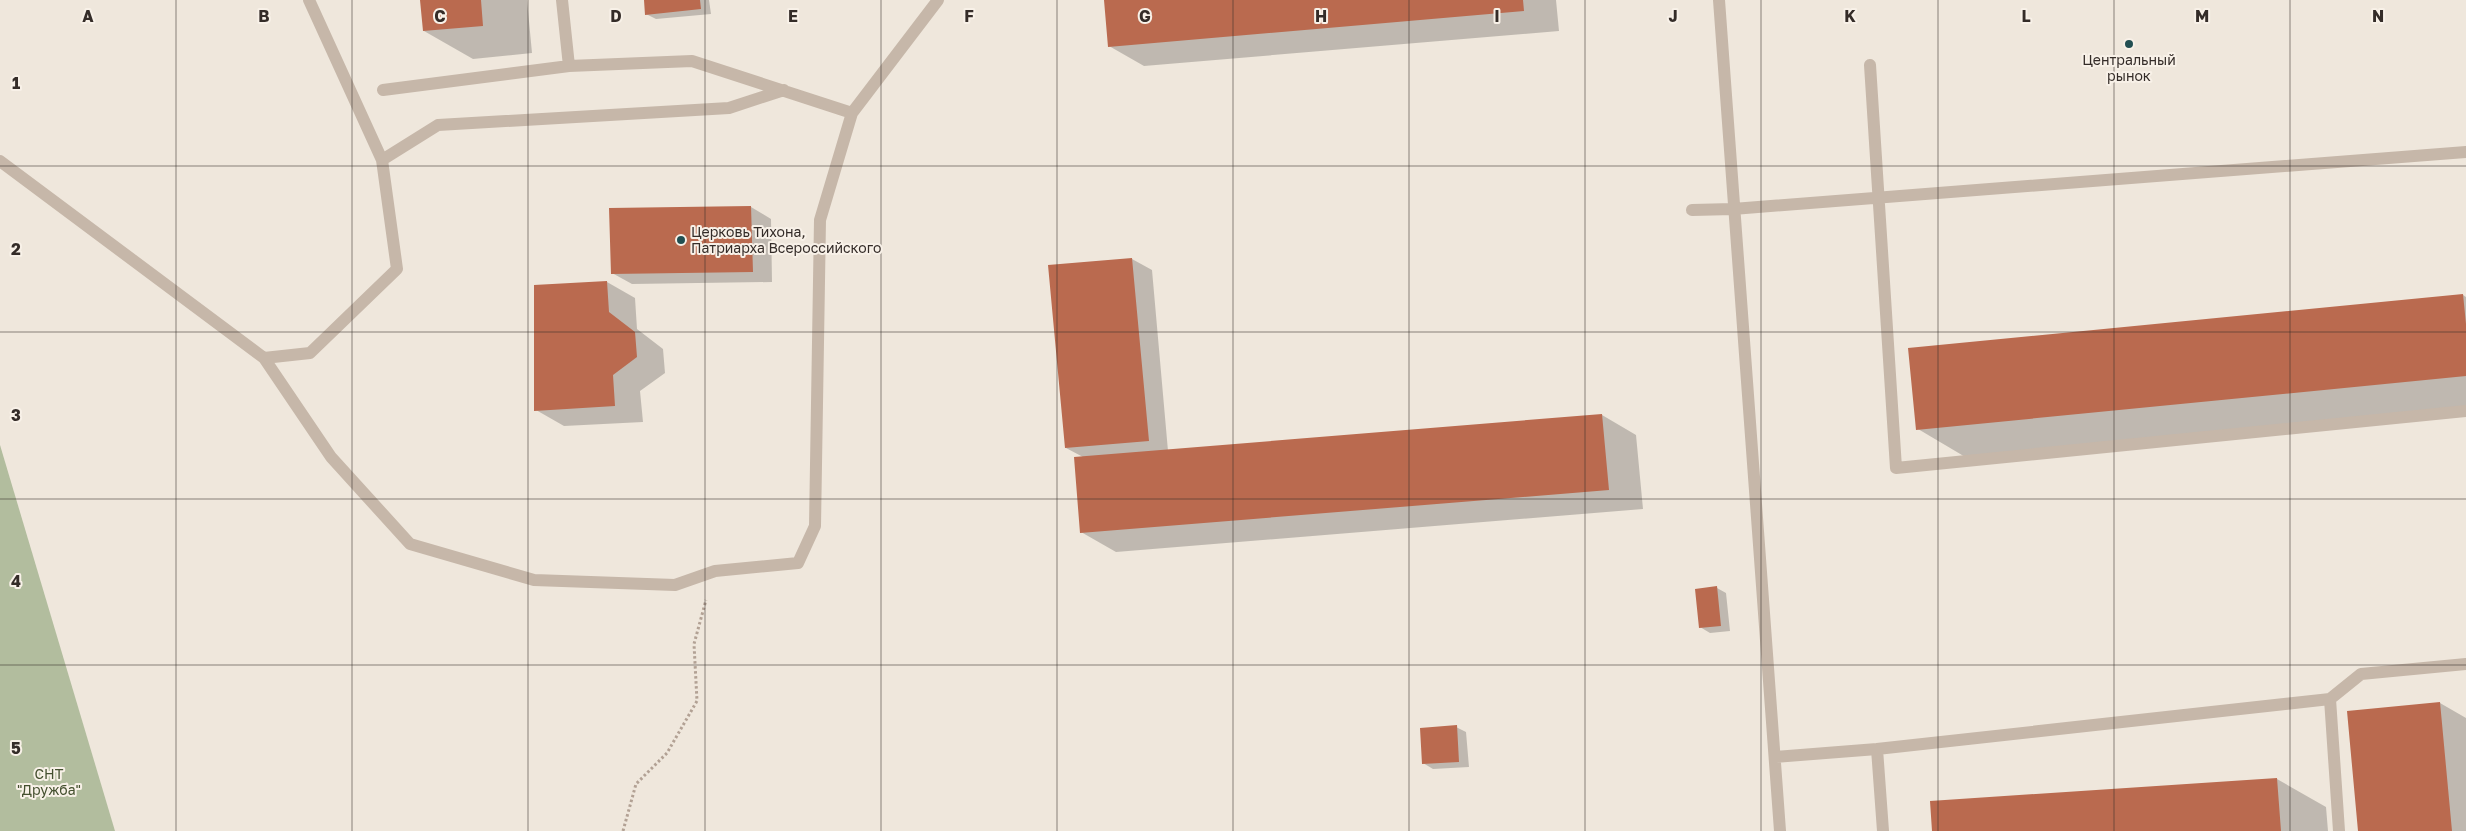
<svg xmlns="http://www.w3.org/2000/svg" width="2466" height="831" viewBox="0 0 2466 831" font-family="'Golos Text',sans-serif">
<rect width="100%" height="100%" fill="#efe7dc"/>
<path fill="#b2bd9e" d="M0 445 115 831H0Z"/>
<path fill="#0003" d="M421 0H527L532 53 473 59 424 31Z
M645 0H709L711 14 656 19 646 14Z
M1105 0H1556L1559 31 1144 66 1109 46Z
M751 207 771 219 772 282 632 284 612 273 611 209Z
M1132 259 1152 270 1168 451 1602 415 1636 435 1643 509 1116 552 1081 532 1083 457 1066 448Z
M607 282 635 298 637 329 663 349 665 373 640 391 643 422 564 426 536 410Z
M2463 295 2466 297V409L1967 458 1918 429Z
M1717 588 1726 593 1730 631 1710 633 1700 627Z
M2440 703 2466 718V831H2359Z
M1456 727 1466 732 1469 767 1433 769 1423 763Z
M2277 779 2326 807 2328 831H1934Z"/>
<path fill="#ba6a4f" d="M420 0H481L483 26 423 31Z
M644 0H700L701 9 645 15Z
M1104 0H1523L1524 11 1108 47Z
M751 206 753 272 611 274 609 208Z
M1132 258 1149 441 1065 448 1048 265Z
M607 281 609 312 635 332 637 357 613 375 615 406 534 411V285Z
M2463 294 2466 324V376L1916 430 1908 348Z
M1602 414 1609 490 1080 533 1074 457Z
M1717 586 1721 626 1699 628 1695 589Z
M2440 702 2452 831H2358L2347 711Z
M1457 725 1459 762 1422 764 1420 728Z
M2277 778 2281 831H1932L1930 801Z"/>
<g fill="none" stroke-linecap="round" stroke-linejoin="round">
<path stroke="#b2a194" stroke-width="3" stroke-dasharray="2.5 2.5" stroke-linecap="butt" d="M623 831 636 784 667 753 697 701 694 644 706 600"/>
<path stroke="#c6b7a9" stroke-width="12" d="M562 0 569 66
M1719 0 1780 831
M1870 65 1896 468 2466 411
M383 90 569 66 692 61 852 113 938 0
M382 160 438 125 729 108 784 90
M0 161 264 358 331 457 410 544 534 580 675 585 715 571 798 563 815 526 820 220 852 113
M1692 210 1733 209 2466 152
M264 358 310 353 397 269 382 160 309 0
M1776 757 1877 749
M1883 831 1877 749 2330 699
M2339 831 2330 699 2361 674 2466 664"/>
</g>
<path fill="none" stroke="#342c28" stroke-width="1" stroke-opacity="0.55" d="M176 0V831M352 0V831M528 0V831M705 0V831M881 0V831M1057 0V831M1233 0V831M1409 0V831M1585 0V831M1761 0V831M1938 0V831M2114 0V831M2290 0V831M0 166H2466M0 332H2466M0 499H2466M0 665H2466"/>
<g fill="#224f52" stroke="#f8f1e8" stroke-width="2">
<circle cx="2129" cy="44" r="5"/>
<circle cx="681" cy="240" r="5"/>
</g>
<g text-anchor="middle" stroke-width="4" stroke-linejoin="round" paint-order="stroke">
<g font-size="14" fill="#342c28" stroke="#f8f1e8">
<text x="2129" y="65">Центральный<tspan x="2129" dy="16">рынок</tspan></text>
<text x="691" y="237" text-anchor="start">Церковь Тихона,<tspan x="691" dy="16">Патриарха Всероссийского</tspan></text>
</g>
<g font-size="14" fill="#44502f" stroke="#f8f1e8">
<text x="49" y="779">СНТ<tspan x="49" dy="16">"Дружба"</tspan></text>
</g>
</g>
<g font-size="16" text-anchor="middle" font-weight="bold" fill="#342c28" stroke="#f8f1e8" stroke-width="4" stroke-linejoin="round" paint-order="stroke">
<text x="88" y="22">A</text>
<text x="264" y="22">B</text>
<text x="440" y="22">C</text>
<text x="616" y="22">D</text>
<text x="793" y="22">E</text>
<text x="969" y="22">F</text>
<text x="1145" y="22">G</text>
<text x="1321" y="22">H</text>
<text x="1497" y="22">I</text>
<text x="1673" y="22">J</text>
<text x="1850" y="22">K</text>
<text x="2026" y="22">L</text>
<text x="2202" y="22">M</text>
<text x="2378" y="22">N</text>
<text x="16" y="89">1</text>
<text x="16" y="255">2</text>
<text x="16" y="421">3</text>
<text x="16" y="587">4</text>
<text x="16" y="754">5</text>
</g>
</svg>
